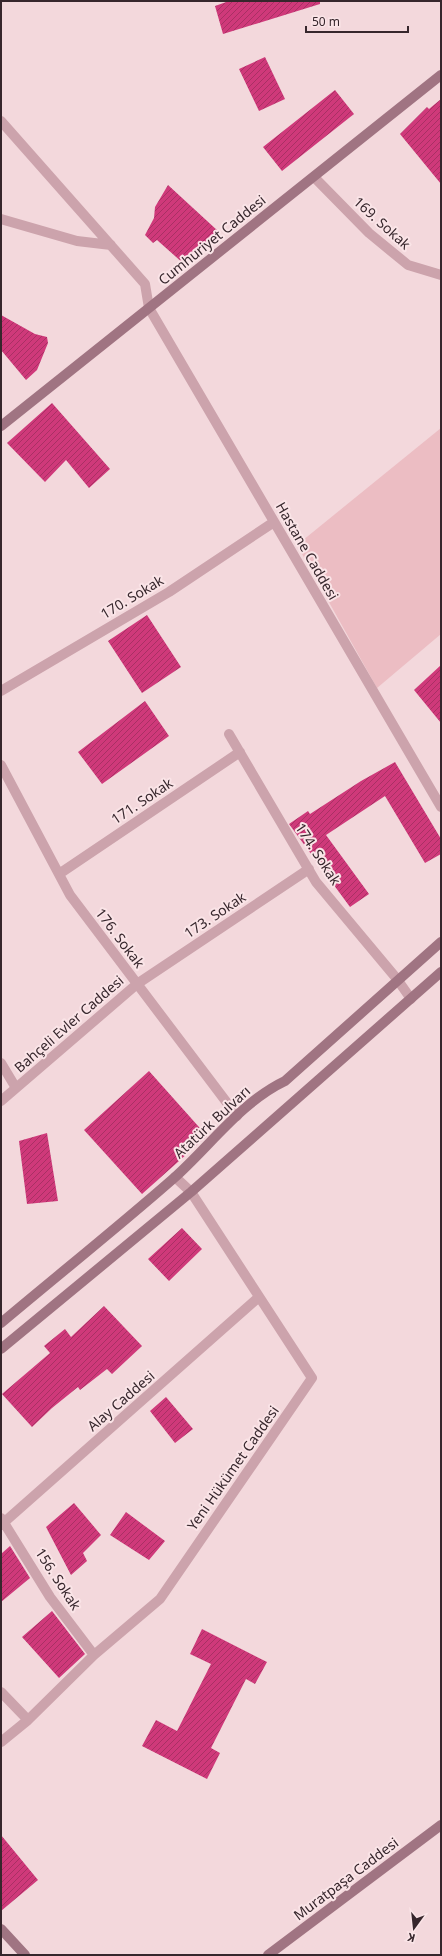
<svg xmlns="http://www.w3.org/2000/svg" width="442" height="1956" viewBox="0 0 442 1956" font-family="'Noto Sans',sans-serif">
<defs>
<pattern id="building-hatch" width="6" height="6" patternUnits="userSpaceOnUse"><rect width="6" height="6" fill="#cf397a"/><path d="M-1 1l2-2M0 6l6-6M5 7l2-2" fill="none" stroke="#a93064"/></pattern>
</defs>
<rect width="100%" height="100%" fill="#f3d8dc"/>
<path fill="#ecbdc3" d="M441 428V634L377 688 297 545Z"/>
<path fill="url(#building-hatch)" d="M229 1H320V4L223 34 215 6Z
M265 57 285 99 259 111 239 69Z
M335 90 354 114 282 171 263 147Z
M441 99V184L400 134 427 107 429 109Z
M168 185 218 231 184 264 157 240 153 243 145 235 154 218 155 207Z
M1 315 35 334 47 337 48 343 37 370 26 380 1 350Z
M52 403 110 469 89 488 66 460 45 482 7 443Z
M147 615 181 667 142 693 108 641Z
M441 665V723L414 690Z
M145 701 169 736 102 784 78 752Z
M395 762 441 839V854L425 863 385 796 326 835 369 894 350 907 289 824 308 811 310 814 361 781Z
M149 1071 207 1136 142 1194 84 1130Z
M47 1133 58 1201 27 1204 19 1141Z
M182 1228 202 1249 169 1281 148 1259Z
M104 1306 142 1346 112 1374 107 1369 80 1390 78 1387 52 1408 32 1427 2 1394 50 1353 44 1346 65 1329 71 1337Z
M166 1397 193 1429 175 1443 150 1411Z
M74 1503 101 1535 83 1553 87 1561 71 1575 46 1527Z
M126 1512 165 1541 149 1560 110 1535Z
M10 1546 30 1578 1 1602V1554Z
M52 1611 85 1654 59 1678 22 1637Z
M202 1629 267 1662 255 1684 246 1679 211 1748 220 1753 207 1779 142 1746 156 1720 177 1731 211 1664 190 1654Z
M1 1835 38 1880 1 1911Z"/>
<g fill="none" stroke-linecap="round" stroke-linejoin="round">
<path stroke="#cca3ac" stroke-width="10" d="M1 121 145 284 149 308 441 807
M314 177 369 233 408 265 441 275
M1 219 77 241 111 245
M1 691 169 592 274 522
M229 734 316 882 397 979 411 999
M1 765 70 895 237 1116
M59 874 240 752
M1 1063 16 1088
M1 1101 137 984 309 869
M1 1518 50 1597 94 1655
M1 1525 259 1297
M1 1692 28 1720
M1 1742 28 1720 94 1655 160 1599 312 1378 191 1192 175 1177"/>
<path stroke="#a07482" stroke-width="10" d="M1 426 441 75
M1 1323C58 1275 117 1228 174 1178 210 1146 241 1102 285 1081L441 942
M1 1349 191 1192 441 972
M1 1929 25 1955
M268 1955 441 1825"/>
</g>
<g text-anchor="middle" stroke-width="4" stroke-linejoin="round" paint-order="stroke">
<g font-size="14" fill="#36262c" stroke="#fae4e7">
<text transform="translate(382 223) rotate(42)" y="5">169. Sokak</text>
<text transform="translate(212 240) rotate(-39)" y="5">Cumhuriyet Caddesi</text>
<text transform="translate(307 551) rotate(60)" y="5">Hastane Caddesi</text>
<text transform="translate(132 597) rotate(-31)" y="5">170. Sokak</text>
<text transform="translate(142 801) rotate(-34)" y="5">171. Sokak</text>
<text transform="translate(318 854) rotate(57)" y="5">174. Sokak</text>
<text transform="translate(215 915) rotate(-34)" y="5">173. Sokak</text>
<text transform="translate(120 938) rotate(53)" y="5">176. Sokak</text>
<text transform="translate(69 1024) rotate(-41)" y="5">Bahçeli Evler Caddesi</text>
<text transform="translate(212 1122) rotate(-43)" y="5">Atatürk Bulvarı</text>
<text transform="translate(121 1401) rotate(-41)" y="5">Alay Caddesi</text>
<text transform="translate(233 1468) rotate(-55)" y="5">Yeni Hükümet Caddesi</text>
<text transform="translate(58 1579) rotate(57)" y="5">156. Sokak</text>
<text transform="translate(346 1879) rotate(-37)" y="5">Muratpaşa Caddesi</text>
</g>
</g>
<rect width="442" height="1956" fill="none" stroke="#36262c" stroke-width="4"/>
<g transform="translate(414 1928) rotate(195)" stroke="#fae4e7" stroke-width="3" paint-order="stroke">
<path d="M0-3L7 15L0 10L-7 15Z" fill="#36262c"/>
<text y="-6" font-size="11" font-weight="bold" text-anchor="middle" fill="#36262c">K</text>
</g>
<path d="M306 26v6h102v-6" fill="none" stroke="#36262c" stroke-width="2"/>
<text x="312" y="26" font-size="12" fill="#36262c" stroke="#fae4e7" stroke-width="3" paint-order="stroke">50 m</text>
</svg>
